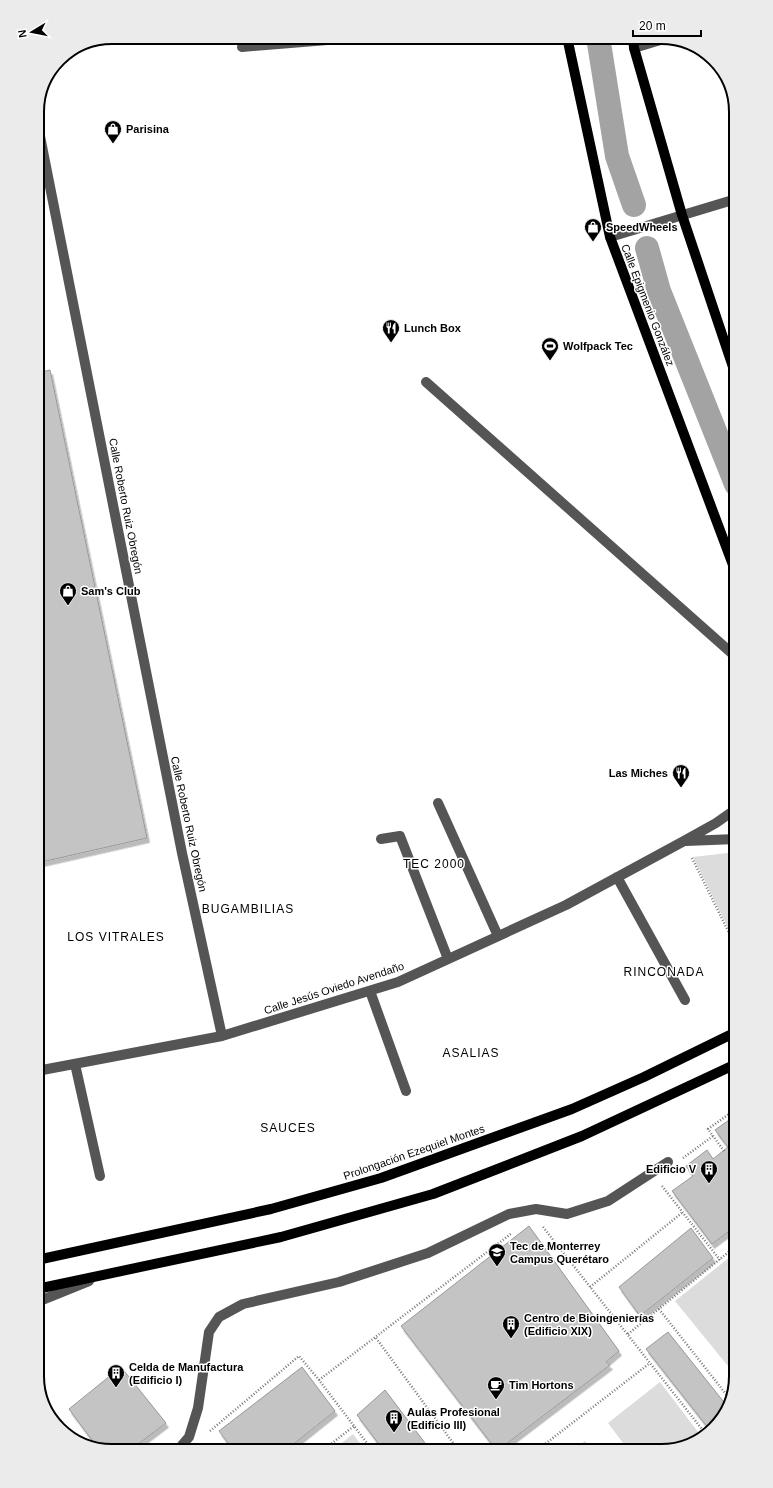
<svg xmlns="http://www.w3.org/2000/svg" width="773" height="1488" viewBox="0 0 773 1488" font-family="Helvetica,sans-serif">
<defs>
<filter id="shadow"><feDropShadow dx="2.5" dy="4.5" stdDeviation="0" flood-color="#0004"/></filter>
</defs>
<rect width="100%" height="100%" fill="#fff"/>
<path fill="#dcdcdc" d="M736 852V944L693 857Z
M736 1252V1376L675 1301Z
M660 1382 701 1436 689 1445 660 1451H629L608 1423Z
M353 1434 366 1451H332Z
M585 1441 593 1451H572Z"/>
<g fill="none" stroke-linecap="round" stroke-linejoin="round">
<path stroke="#a3a3a3" stroke-width="24" d="M598 37 617 156 634 205
M647 248 659 291 736 484"/>
</g>
<path fill="#c4c4c4" stroke="#999" filter="url(#shadow)" d="M50 370 147 838 37 863V373Z
M736 1115V1226L712 1244 672 1191 693 1176 686 1166 707 1150 713 1159 728 1147 715 1130Z
M529 1226 619 1351 606 1362 610 1365 497 1451 401 1326Z
M691 1228 713 1258 640 1316 619 1287Z
M668 1332 727 1406 723 1418 709 1429 646 1349Z
M121 1367 166 1423 129 1451H108L97 1447 69 1409Z
M302 1367 335 1411 285 1451H234L219 1431Z
M385 1390 431 1451H384L357 1415Z
M622 1446 625 1451H615Z"/>
<g fill="none" stroke-linecap="round" stroke-linejoin="round">
<path stroke="#777" stroke-width="2.5" stroke-dasharray="1 2" stroke-linecap="butt" d="M692 858 736 947
M724 1151 708 1129 736 1109
M683 1158 713 1136
M662 1186 720 1260
M543 1227 705 1433
M590 1287 683 1212
M659 1309 729 1398
M628 1334 736 1246
M376 1338 459 1451
M319 1380 512 1233
M210 1431 299 1356 319 1380 354 1426
M201 1446 207 1451
M322 1451 354 1426 373 1451
M536 1451 650 1363"/>
<path stroke="#555" stroke-width="10" d="M242 47 364 37
M634 48 667 38
M37 121 182 853 222 1036
M610 237 736 199
M426 382 736 657
M438 803 498 936
M381 839 400 836 448 959
M686 841 736 839
M617 877 685 1000
M370 991 406 1091
M75 1064 100 1176
M37 1071 222 1036 398 982 566 905 684 841 716 823 736 809
M37 1302 89 1281
M177 1451 189 1437 198 1408 209 1332 219 1317 243 1304 339 1282 428 1253 509 1214 536 1209 567 1214 608 1201 668 1162"/>
<path stroke="#000" stroke-width="10" d="M567 37 610 237 736 573
M633 37 634 48 682 215 736 376
M37 1260 271 1209 381 1178 572 1109 644 1077 736 1032
M37 1289 281 1237 433 1194 582 1136 736 1064"/>
</g>
<defs>
<g id="shop-pin" transform="scale(0.9)"><path d="M0 17L-7.5 6A9.5 9.5 0 1 1 7.5 6Z" fill="#000" stroke="#fff"/><path d="M-5-2.5h2.3a2.7 3.5 0 0 1 5.4 0H5L5.5 6h-11ZM-1.5-2.5h3a1.5 2.3 0 0 0-3 0Z" fill="#fff"/></g>
<g id="restaurant-pin" transform="scale(0.9)"><path d="M0 17L-7.5 6A9.5 9.5 0 1 1 7.5 6Z" fill="#000" stroke="#fff"/><path d="M-5-6h1v4h1v-4h1v4h1v-4h1v5L-1.5 .5V6h-2V.5L-5-1ZM5-6V6H3V1.5H1.5Q1.5-4 5-6Z" fill="#fff"/></g>
<g id="stadium-pin" transform="scale(0.9)"><path d="M0 17L-7.5 6A9.5 9.5 0 1 1 7.5 6Z" fill="#000" stroke="#fff"/><path d="M0-5a6.5 5 0 1 0 0 10a6.5 5 0 1 0 0-10ZM-3.5-1.8h7v3.6h-7Z" fill="#fff"/></g>
<g id="building-pin" transform="scale(0.9)"><path d="M0 17L-7.5 6A9.5 9.5 0 1 1 7.5 6Z" fill="#000" stroke="#fff"/><path d="M-4-6H4V6H1V3H-1V6H-4ZM-2.5-4.3h1.7v1.8h-1.7ZM.8-4.3h1.7v1.8H.8ZM-2.5-1h1.7V.8h-1.7ZM.8-1h1.7V.8H.8Z" fill="#fff"/></g>
<g id="university-pin" transform="scale(0.9)"><path d="M0 17L-7.5 6A9.5 9.5 0 1 1 7.5 6Z" fill="#000" stroke="#fff"/><path d="M0-5L7-2L0 1L-7-2ZM-4 1L0 2.5L4 1V4Q0 6-4 4Z" fill="#fff"/></g>
<g id="cafe-pin" transform="scale(0.9)"><path d="M0 17L-7.5 6A9.5 9.5 0 1 1 7.5 6Z" fill="#000" stroke="#fff"/><path d="M-5.5-4.5H6V0H3Q3 3.5 0 3.5H-2.5Q-5.5 3.5-5.5 0ZM3-3.2v2h1.7v-2ZM-6 4.5H4V6H-6Z" fill="#fff"/></g>
</defs>
<g fill-rule="evenodd">
<use href="#shop-pin" x="113" y="129"/>
<use href="#shop-pin" x="593" y="227"/>
<use href="#restaurant-pin" x="391" y="328"/>
<use href="#stadium-pin" x="550" y="346"/>
<use href="#shop-pin" x="68" y="591"/>
<use href="#restaurant-pin" x="681" y="773"/>
<use href="#building-pin" x="709" y="1169"/>
<use href="#university-pin" x="497" y="1252"/>
<use href="#building-pin" x="511" y="1324"/>
<use href="#building-pin" x="116" y="1373"/>
<use href="#cafe-pin" x="496" y="1385"/>
<use href="#building-pin" x="394" y="1418"/>
</g>
<g text-anchor="middle" stroke-width="3" stroke-linejoin="round" paint-order="stroke">
<g font-size="11" font-weight="bold" fill="#000" stroke="#fff" text-anchor="start">
<text x="126" y="133">Parisina</text>
<text x="606" y="231">SpeedWheels</text>
<text x="404" y="332">Lunch Box</text>
<text x="563" y="350">Wolfpack Tec</text>
<text x="81" y="595">Sam's Club</text>
<text x="668" y="777" text-anchor="end">Las Miches</text>
<text x="696" y="1173" text-anchor="end">Edificio V</text>
<text x="510" y="1250">Tec de Monterrey<tspan x="510" dy="13">Campus Querétaro</tspan></text>
<text x="524" y="1322">Centro de Bioingenierías<tspan x="524" dy="13">(Edificio XIX)</tspan></text>
<text x="129" y="1371">Celda de Manufactura<tspan x="129" dy="13">(Edificio I)</tspan></text>
<text x="509" y="1389">Tim Hortons</text>
<text x="407" y="1416">Aulas Profesional<tspan x="407" dy="13">(Edificio III)</tspan></text>
</g>
<g font-size="11" fill="#000" stroke="#fff">
<text transform="translate(648 305) rotate(69)" y="4">Calle Epigmenio González</text>
<text transform="translate(126 506) rotate(79)" y="4">Calle Roberto Ruiz Obregón</text>
<text transform="translate(189 824) rotate(78)" y="4">Calle Roberto Ruiz Obregón</text>
<text transform="translate(334 988) rotate(-18)" y="4">Calle Jesús Oviedo Avendaño</text>
<text transform="translate(414 1152) rotate(-19)" y="4">Prolongación Ezequiel Montes</text>
</g>
<g font-size="12" letter-spacing="1" fill="#000" stroke="#fff">
<text x="434" y="868">TEC 2000</text>
<text x="248" y="913">BUGAMBILIAS</text>
<text x="116" y="941">LOS VITRALES</text>
<text x="664" y="976">RINCONADA</text>
<text x="471" y="1057">ASALIAS</text>
<text x="288" y="1132">SAUCES</text>
</g>
</g>
<path d="M0 0H773V1488H0ZM112 44H661A68 68 0 0 1 729 112V1376A68 68 0 0 1 661 1444H112A68 68 0 0 1 44 1376V112A68 68 0 0 1 112 44Z" fill="#ebebeb" fill-rule="evenodd"/>
<path fill="none" stroke="#000" stroke-width="2" d="M112 44H661A68 68 0 0 1 729 112V1376A68 68 0 0 1 661 1444H112A68 68 0 0 1 44 1376V112A68 68 0 0 1 112 44Z"/>
<g transform="translate(32 32) rotate(260)" stroke="#ffffff" stroke-width="3" paint-order="stroke">
<path d="M0-3L7 15L0 10L-7 15Z" fill="#000000"/>
<text y="-6" font-size="11" font-weight="bold" text-anchor="middle" fill="#000000">N</text>
</g>
<path d="M633 30v6h68v-6" fill="none" stroke="#000000" stroke-width="2"/>
<text x="639" y="30" font-size="12" fill="#000000" stroke="#ffffff" stroke-width="3" paint-order="stroke">20 m</text>
</svg>
